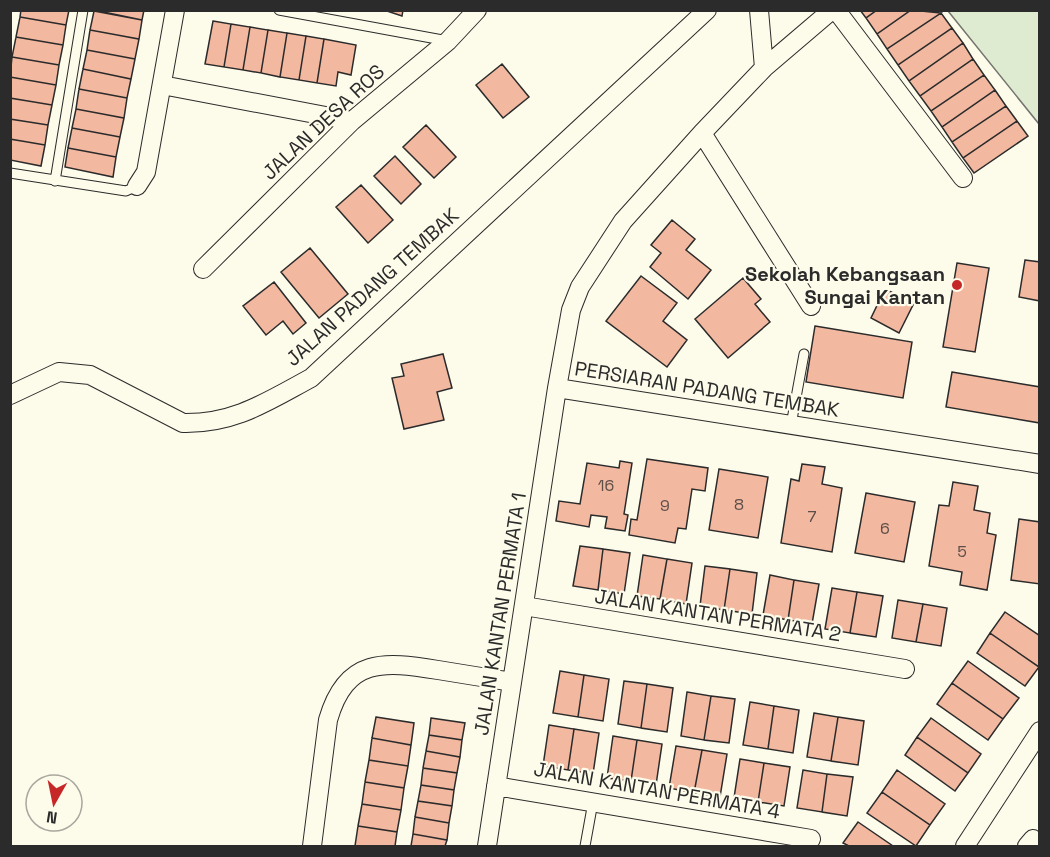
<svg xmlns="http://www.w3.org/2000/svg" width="1050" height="857" viewBox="0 0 1050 857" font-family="'Space Grotesk',sans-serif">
<rect width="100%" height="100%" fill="#fdfbea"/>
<path fill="#deebd1" stroke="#74746e" stroke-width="1.5" d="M948 11H1039V124Z"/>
<path fill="#f2b8a0" stroke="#2b2b2b" stroke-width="1.5" d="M21 10H69L66 25 20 17Z
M94 10H144L142 20Z
M384 10H403L402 16Z
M860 10H877L866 18Z
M877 10H911L877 34 866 18Z
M911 10 941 13 887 49 877 34Z
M94 11 142 20 139 39 90 30Z
M941 13 952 28 898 65 887 49Z
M20 17 66 25 63 45 16 37Z
M213 21 231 24 224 67 205 64Z
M231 24 250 27 243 70 224 67Z
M250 27 268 30 261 73 243 70Z
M952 28 963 43 909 81 898 65Z
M90 30 139 39 135 59 87 50Z
M268 30 287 33 280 77 261 73Z
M287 33 306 36 299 80 280 77Z
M306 36 324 39 317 83 299 80Z
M16 37 63 45 59 65 12 57Z
M324 39 356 45 351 75 338 72 336 86 317 83Z
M963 43 973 59 920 96 909 81Z
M87 50 135 59 131 79 83 69Z
M12 57 59 65 56 85 10 77Z
M973 59 984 75 931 111 920 96Z
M502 64 529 97 503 118 476 85Z
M83 69 131 79 127 98 79 89Z
M984 75 995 90 942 127 931 111Z
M10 77 56 85 52 105 10 98Z
M79 89 127 98 124 118 76 109Z
M995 90 1006 106 952 142 942 127Z
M10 98 52 105 48 125 10 119Z
M1006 106 1017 121 963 158 952 142Z
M76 109 124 118 120 137 72 128Z
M10 119 48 125 45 145 10 139Z
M1017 121 1028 136 974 173 963 158Z
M426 125 456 157 434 178 403 147Z
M72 128 120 137 116 157 68 148Z
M10 139 45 145 41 166 10 160Z
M68 148 116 157 113 177 65 167Z
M395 156 421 184 401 204 374 176Z
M361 185 393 220 368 243 336 207Z
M672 220 695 239 686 250 711 270 688 299 650 267 661 253 651 245Z
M310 248 348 294 319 318 281 272Z
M1025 260 1040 262V301L1019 297Z
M957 263 989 268 975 352 943 347Z
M641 276 677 303 663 321 687 340 667 367 606 321Z
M743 278 761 299 755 304 770 322 728 358 695 319Z
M274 282 306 323 293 334 283 321 266 335 243 306Z
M885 289 914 303 899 333 871 318Z
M815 326 912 342 903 398 806 382Z
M443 354 452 388 437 392 444 420 404 429 392 378 404 376 401 364Z
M952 372 1040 387V423L946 407Z
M647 459 708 468 705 491 692 489 686 529 678 528 675 543 629 535 631 519 637 520Z
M620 461 632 463 624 514 628 515 625 531 605 528 607 517 591 515 589 527 556 521 559 501 580 504 587 463 619 468Z
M802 464 825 467 822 484 842 488 832 552 781 543 791 479 799 481Z
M719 469 768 477 758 538 709 530Z
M953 482 978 486 974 510 990 513 987 533 996 535 987 590 960 585 962 572 929 566 939 505 949 506Z
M866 493 915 502 904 562 855 553Z
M1019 519 1040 522V584L1011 580Z
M580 546 603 549 598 590 573 586Z
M603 549 630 553 624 594 598 590Z
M643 555 667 559 660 599 637 596Z
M667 559 692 563 686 604 660 599Z
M705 566 730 569 724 610 700 606Z
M730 569 757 573 752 614 724 610Z
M770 575 794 580 788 620 763 615Z
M794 580 819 584 812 624 788 620Z
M832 588 857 592 850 633 825 629Z
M857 592 883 596 876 637 850 633Z
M898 600 923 604 916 642 892 638Z
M923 604 947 608 941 646 916 642Z
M1005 612 1040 636 1039 667 990 633Z
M990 633 1039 667 1025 686 977 653Z
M968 661 1019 698 1003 719 952 683Z
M560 671 584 675 578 717 553 713Z
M584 675 609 679 603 721 578 717Z
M624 681 647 684 641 728 618 724Z
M952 683 1003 719 988 740 937 704Z
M647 684 673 688 667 732 641 728Z
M687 692 711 696 704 740 681 736Z
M711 696 735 699 729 743 704 740Z
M750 702 774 706 768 749 743 745Z
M774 706 799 710 793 753 768 749Z
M814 713 838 717 831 761 807 757Z
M376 717 414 723 411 745 372 738Z
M838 717 864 721 858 765 831 761Z
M431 718 465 723 462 740 429 735Z
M931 718 981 754 968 773 917 737Z
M549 725 574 729 568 770 543 766Z
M574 729 599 733 593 774 568 770Z
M429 735 462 740 460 757 426 751Z
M613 736 637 740 631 781 607 778Z
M917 737 968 773 955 791 905 755Z
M372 738 411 745 408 766 369 760Z
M637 740 662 744 656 785 631 781Z
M676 746 702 750 694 793 669 788Z
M702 750 727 754 720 797 694 793Z
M426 751 460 757 457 773 423 768Z
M740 759 764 763 758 802 734 798Z
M369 760 408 766 404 788 365 782Z
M764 763 790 767 784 806 758 802Z
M423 768 457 773 454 790 421 785Z
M803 770 827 774 822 812 797 808Z
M897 770 945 804 930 825 882 792Z
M827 774 853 777 847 816 822 812Z
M365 782 404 788 401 810 362 804Z
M421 785 454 790 452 806 418 801Z
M882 792 930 825 916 846 867 813Z
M418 801 452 806 449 823 415 817Z
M362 804 401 810 397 832 358 826Z
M415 817 449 823 447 840 413 834Z
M858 822 893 846H849L843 843Z
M358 826 397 832 395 846H355Z
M413 834 447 840 445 846H411Z"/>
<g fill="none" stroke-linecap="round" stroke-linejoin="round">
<g stroke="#2b2b2b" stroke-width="11">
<path id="lane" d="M279 10 448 41
M10 173 126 191 137 186
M55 181 83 10
M791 425 804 354
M585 846 593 802"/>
</g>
<g stroke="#2b2b2b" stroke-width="20">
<path id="street" d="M759 10 764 68
M836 10 963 178
M162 85 352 121
M702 133 811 306
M137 186 146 172 175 10
M203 269 352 121 448 41 477 10
M557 388 1040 464
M10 395 59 372 90 375 183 423C235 424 268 401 311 378L707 10
M524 606 905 669
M496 786 811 839
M312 846 328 720C346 657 384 661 438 670 463 674 487 678 512 682
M487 846 557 388 571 310 580 287 623 221 702 133 764 68 832 10
M965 846 1040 731
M1027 846 1033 839"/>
</g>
<use href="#lane" stroke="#fdfbea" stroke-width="9"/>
<use href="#street" stroke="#fdfbea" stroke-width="18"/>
</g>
<circle fill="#c62828" stroke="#fdfbea" stroke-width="2" cx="957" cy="285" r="6"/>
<g text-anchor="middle" stroke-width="4.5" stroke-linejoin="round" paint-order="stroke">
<g font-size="16" fill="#5d4e48">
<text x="606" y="491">16</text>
<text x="739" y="510">8</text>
<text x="665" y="511">9</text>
<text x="812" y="522">7</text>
<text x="885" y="534">6</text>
<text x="962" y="557">5</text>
</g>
<g font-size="20" fill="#2b2b2b" stroke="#fdfbea">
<text transform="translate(323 122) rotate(-43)" y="7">JALAN DESA ROS</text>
<text transform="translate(372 287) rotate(-42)" y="7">JALAN PADANG TEMBAK</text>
<text transform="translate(707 389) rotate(9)" y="7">PERSIARAN PADANG TEMBAK</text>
<text transform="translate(500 614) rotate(-81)" y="7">JALAN KANTAN PERMATA 1</text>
<text transform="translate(718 615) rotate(9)" y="7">JALAN KANTAN PERMATA 2</text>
<text transform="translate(657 790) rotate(10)" y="7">JALAN KANTAN PERMATA 4</text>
</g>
<g font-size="20" font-weight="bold" fill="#2b2b2b" stroke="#fdfbea" text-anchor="end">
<text x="945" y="281">Sekolah Kebangsaan<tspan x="945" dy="23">Sungai Kantan</tspan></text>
</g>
</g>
<rect width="1050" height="857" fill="none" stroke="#2b2b2b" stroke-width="24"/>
<g transform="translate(54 803) rotate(189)"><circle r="28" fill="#fdfbea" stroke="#a9a89e" stroke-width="1.5"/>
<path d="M0-4.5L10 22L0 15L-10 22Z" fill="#c62828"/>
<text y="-9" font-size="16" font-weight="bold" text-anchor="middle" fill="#2b2b2b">N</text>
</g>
</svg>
